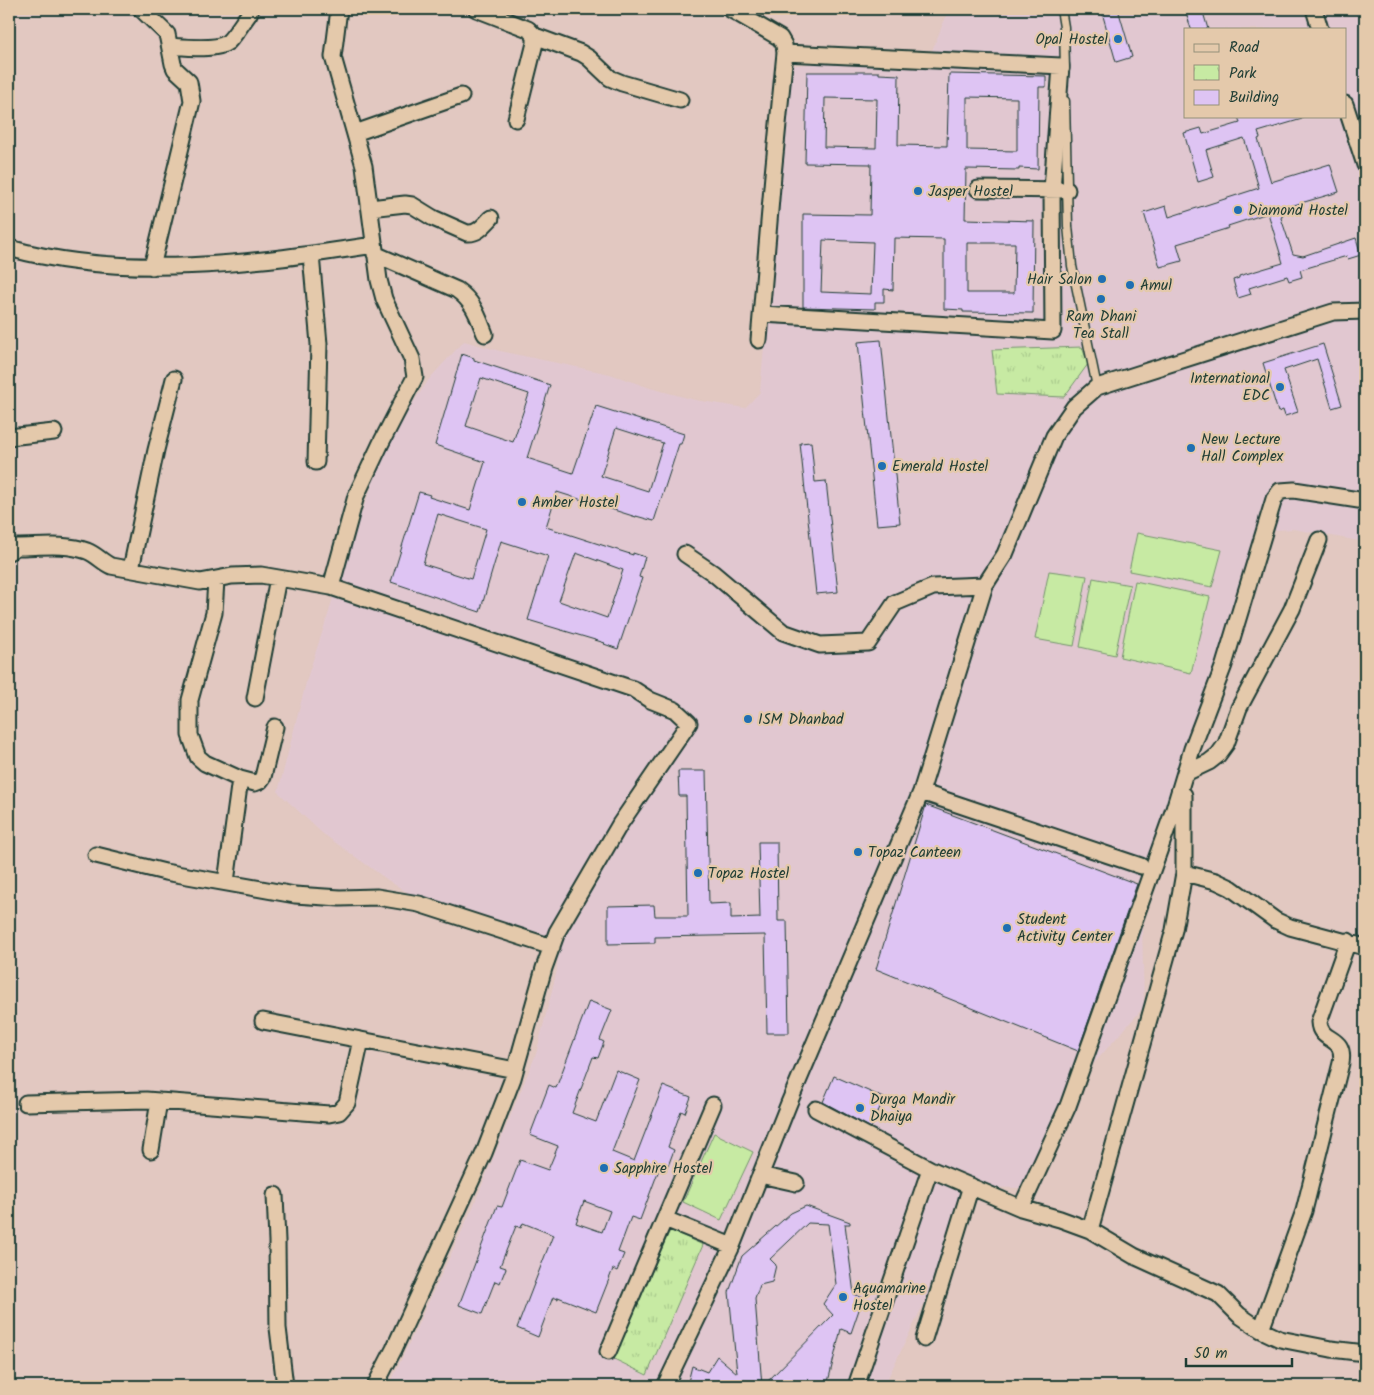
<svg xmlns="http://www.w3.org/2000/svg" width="1374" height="1395" viewBox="0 0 1374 1395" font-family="Kalam,sans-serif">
<defs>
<pattern id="park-tufts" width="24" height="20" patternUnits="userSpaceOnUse" patternTransform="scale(1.25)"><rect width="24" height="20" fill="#c7eaa3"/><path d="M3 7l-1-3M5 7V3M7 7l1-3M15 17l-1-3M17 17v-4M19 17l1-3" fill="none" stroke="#aaca8d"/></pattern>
</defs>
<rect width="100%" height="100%" fill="#e2c8c1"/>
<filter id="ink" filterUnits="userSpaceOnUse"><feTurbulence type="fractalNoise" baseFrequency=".02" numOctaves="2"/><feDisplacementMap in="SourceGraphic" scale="10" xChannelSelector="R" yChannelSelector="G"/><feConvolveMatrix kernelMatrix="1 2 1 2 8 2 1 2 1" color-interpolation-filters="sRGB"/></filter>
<g filter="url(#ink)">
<path fill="#e1c7d0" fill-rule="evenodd" d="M949 9H1365V542L1293 529 1258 531 1212 687 1149 854 1141 886 1144 1007 1072 1088 1023 1188 962 1187 927 1297 884 1386H389L473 1207 536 1054 557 970 558 954 528 948 465 927 392 883 322 833 278 792 308 675 329 612 341 567 391 435 430 378 464 341 500 351 610 374 650 388 695 400 745 408 760 392 765 336 773 278 786 66 931 53ZM1185 29H1345V116H1185Z"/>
<path fill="url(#park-tufts)" stroke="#73946c" d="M1082 347 1088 364 1064 397 997 394 992 350Z
M670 1230 703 1245 647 1375 614 1359Z"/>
<path fill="#c7eaa3" stroke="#73946c" d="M1137 533 1222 550 1212 587 1129 571Z
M1049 571 1087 576 1074 646 1035 639Z
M1093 578 1130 585 1115 655 1080 647Z
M1135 581 1210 597 1191 673 1120 657Z
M714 1133 753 1152 721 1220 683 1202Z"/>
<path fill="#dec4f3" stroke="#1f3d34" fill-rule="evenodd" d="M1101 9H1118L1132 57 1116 62Z
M1185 9H1202L1208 29H1191Z
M807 72H879V74L899 75 898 145 947 146 949 74 1046 76V87H1039L1038 169 1019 168V170L966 169 965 219 1034 221 1033 313 963 312V310L944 309V239L894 238 893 290 884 289V302H875V309L803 307V214L870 215 871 164 805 163ZM967 97 1017 98V151L967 150ZM825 98 877 99 876 148 824 147ZM823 240 873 242 871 294 821 292ZM967 243H1015L1014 293H967Z
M1238 116H1302V119L1258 132 1260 138 1258 139 1271 182 1330 164 1339 192 1287 207 1281 218 1293 254 1303 256 1356 238 1361 255 1348 259 1347 256 1300 270 1302 277 1289 281 1287 276 1249 288 1251 294 1238 298 1233 280 1239 278V276L1283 263 1268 213 1228 226 1229 228 1177 244 1182 261 1160 267 1144 213 1166 206 1169 217 1259 188 1244 138 1206 150 1214 177 1198 182 1184 133 1201 128 1203 134 1240 123Z
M881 340 900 523 877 525 858 342Z
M1323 344 1342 405 1332 408 1317 359 1284 370 1298 412 1285 416 1283 410 1278 412 1263 363Z
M462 354 474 358V360L550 385 527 458 573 473 596 406 684 434 681 444H679L654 521 636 516V517L557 492 546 527 633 555V553L645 557 639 577 642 578 618 649 604 644 605 643 528 620 548 556 501 541 480 612 391 582 419 492 430 495 429 497 470 510 485 462 435 445ZM481 378 529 394 513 442 466 426ZM616 428 663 443 648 491 601 476ZM438 514 486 529 471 579 423 564ZM576 553 623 570 607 618 559 601Z
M811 442 815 482 826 481 838 592 816 594 800 443Z
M678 771H706L709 904 731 903V919L760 918 758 842H777L778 921H787L789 1033H767L765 935 655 937V943L608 944V906L654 905 655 916H688L686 796H679Z
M926 805 1137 884 1078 1051 876 969Z
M589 1001 612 1010 600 1040 604 1042 598 1058 593 1057 572 1113 596 1122 616 1070 640 1080 612 1152 634 1161 663 1086 691 1097 685 1113 681 1111 668 1147 674 1150 668 1166 661 1164 640 1220 631 1217 618 1252 624 1254 617 1271 613 1269 596 1312 558 1297V1299L553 1297 538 1337 517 1328 553 1235 523 1223 521 1228 516 1226 500 1266 506 1268 500 1283 495 1281 482 1314 459 1305 497 1206 502 1207 520 1160 548 1170 558 1146 530 1135 549 1085 556 1088ZM584 1201 610 1211 602 1232 576 1223Z
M834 1076 884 1098 871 1128 823 1102Z
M806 1206 850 1222V1224H845L854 1294 863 1298 851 1333 841 1329 827 1386H763L833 1315 823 1304 836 1284 828 1224 808 1223 770 1259 776 1265 772 1282 760 1285 755 1299 762 1386H687L692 1366 707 1372 717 1356 737 1373 729 1292 742 1256 791 1213Z"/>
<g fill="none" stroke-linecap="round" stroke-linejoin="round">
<g stroke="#1f3d34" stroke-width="11">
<path id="lane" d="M1061 9 1064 27 1065 69
M1065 101 1068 226 1072 266 1097 387"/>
</g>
<g stroke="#1f3d34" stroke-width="19">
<path id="street" d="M141 9 167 34 173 64 175 69 189 82 192 101 152 267
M476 9 528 29 535 36V43L516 119
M730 9 780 38 784 45 785 53 773 175 759 340
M1314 9 1320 29
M535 36 581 53 589 58 610 78 622 83 680 100
M170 46C184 47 217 51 228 42 236 34 242 23 249 14L251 9
M1345 104 1365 165
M355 133 461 96
M978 189 1067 190
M370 208 405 204 412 205 433 218 467 233C478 234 484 225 491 218
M9 248C125 281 256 263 374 245
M375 254 457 290C474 302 478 317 485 334
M311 255 319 344 316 462
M762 314 1053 331 1052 190 1061 66 785 53
M9 437 54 432
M9 552 16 547C40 547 65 543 87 551 97 555 102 562 111 566L200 582 232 576 261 575 331 587 633 689 650 700 675 710 689 723 620 824 557 932 544 968 513 1078 484 1153 394 1349 375 1386
M685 554 713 573 783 632 820 645 868 643 895 603 933 587 985 585
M131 569 156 450 174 379
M216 580 214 613 190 700V735L198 757 205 763 240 779 255 783 260 781 263 777 275 727
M331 587 356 496 381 443 415 377 412 359 384 299 379 280 364 166 333 57 339 9
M255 698 278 578
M1186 773 1209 762 1218 755 1226 744 1239 708 1292 609 1319 540
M921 792 1141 866
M96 855 165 872 295 895 340 898 377 897 419 904 552 947
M1184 873 1216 881 1231 888 1275 920 1290 927 1365 947
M226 882 240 779
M263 1021 515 1070
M26 1103 146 1100 329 1114 339 1112 347 1103 361 1040
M816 1109 930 1169 1021 1208 1060 1219 1090 1230 1134 1256 1218 1294 1239 1315 1261 1330 1280 1339 1331 1349 1365 1353
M151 1150 159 1101
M760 1175 796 1183
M275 1195 277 1241 278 1328 285 1386
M1021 1208 1068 1106 1174 809 1192 749 1224 665 1274 499 1280 491 1294 490 1365 501
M665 1219 732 1246
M1090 1230 1174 930 1184 873V795
M1261 1330 1304 1211 1341 1063C1346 1034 1320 1044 1319 1022L1348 941
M924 1339 971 1186
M608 1352 713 1105
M665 1386 732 1246 789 1103 921 792 985 585 1005 554 1054 436 1074 407 1097 387 1333 312 1365 311
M856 1386 930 1169"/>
</g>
<use href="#lane" stroke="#e4c9ab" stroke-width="8"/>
<use href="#street" stroke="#e4c9ab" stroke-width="15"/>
</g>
</g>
<g fill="#1f6fb2" stroke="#e4c9ab" stroke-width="2">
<circle cx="1118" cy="39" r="5"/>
<circle cx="918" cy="191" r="5"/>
<circle cx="1238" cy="210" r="5"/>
<circle cx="1102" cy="279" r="5"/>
<circle cx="1130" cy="285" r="5"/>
<circle cx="1101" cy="299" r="5"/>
<circle cx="1280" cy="387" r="5"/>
<circle cx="1191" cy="448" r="5"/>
<circle cx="882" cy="466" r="5"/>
<circle cx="522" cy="502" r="5"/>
<circle cx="748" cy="719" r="5"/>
<circle cx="858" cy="852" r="5"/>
<circle cx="698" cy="873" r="5"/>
<circle cx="1007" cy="928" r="5"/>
<circle cx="860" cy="1108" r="5"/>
<circle cx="604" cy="1168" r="5"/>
<circle cx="843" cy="1297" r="5"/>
</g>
<g text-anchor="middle" stroke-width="4.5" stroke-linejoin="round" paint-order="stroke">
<g font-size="15" fill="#1f3d34" stroke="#e4c9ab" text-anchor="start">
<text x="1108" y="44" text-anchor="end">Opal Hostel</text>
<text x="928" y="196">Jasper Hostel</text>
<text x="1248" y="215">Diamond Hostel</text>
<text x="1092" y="284" text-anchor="end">Hair Salon</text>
<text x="1140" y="290">Amul</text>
<text x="1101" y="321" text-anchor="middle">Ram Dhani<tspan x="1101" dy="17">Tea Stall</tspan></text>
<text x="1270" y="383" text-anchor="end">International<tspan x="1270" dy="17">EDC</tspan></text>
<text x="1201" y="444">New Lecture<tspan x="1201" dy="17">Hall Complex</tspan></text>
<text x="892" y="471">Emerald Hostel</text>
<text x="532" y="507">Amber Hostel</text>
<text x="758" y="724">ISM Dhanbad</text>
<text x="868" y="857">Topaz Canteen</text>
<text x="708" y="878">Topaz Hostel</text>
<text x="1017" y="924">Student<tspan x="1017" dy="17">Activity Center</tspan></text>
<text x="870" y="1104">Durga Mandir<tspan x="870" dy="17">Dhaiya</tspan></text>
<text x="614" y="1173">Sapphire Hostel</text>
<text x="853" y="1293">Aquamarine<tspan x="853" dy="17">Hostel</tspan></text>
</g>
</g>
<rect width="1374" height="1395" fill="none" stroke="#e4c9ab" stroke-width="30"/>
<rect x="15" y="15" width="1344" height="1365" fill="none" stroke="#1f3d34" stroke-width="2" filter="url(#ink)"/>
<rect x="1184" y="28" width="162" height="90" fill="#e4c9ab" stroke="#95917b"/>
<rect x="1194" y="44" width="25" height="8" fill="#e4c9ab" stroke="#95917b"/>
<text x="1229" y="52" font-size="15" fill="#1f3d34">Road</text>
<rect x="1194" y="65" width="25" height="15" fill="url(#park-tufts)" stroke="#95917b"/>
<text x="1229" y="78" font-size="15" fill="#1f3d34">Park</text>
<rect x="1194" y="90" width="25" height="15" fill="#dec4f3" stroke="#95917b"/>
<text x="1229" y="102" font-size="15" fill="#1f3d34">Building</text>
<path d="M1186 1358v8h106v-8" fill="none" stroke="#1f3d34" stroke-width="2.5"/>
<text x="1194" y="1358" font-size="15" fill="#1f3d34" stroke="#e4c9ab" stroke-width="4" paint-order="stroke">50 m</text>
</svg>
